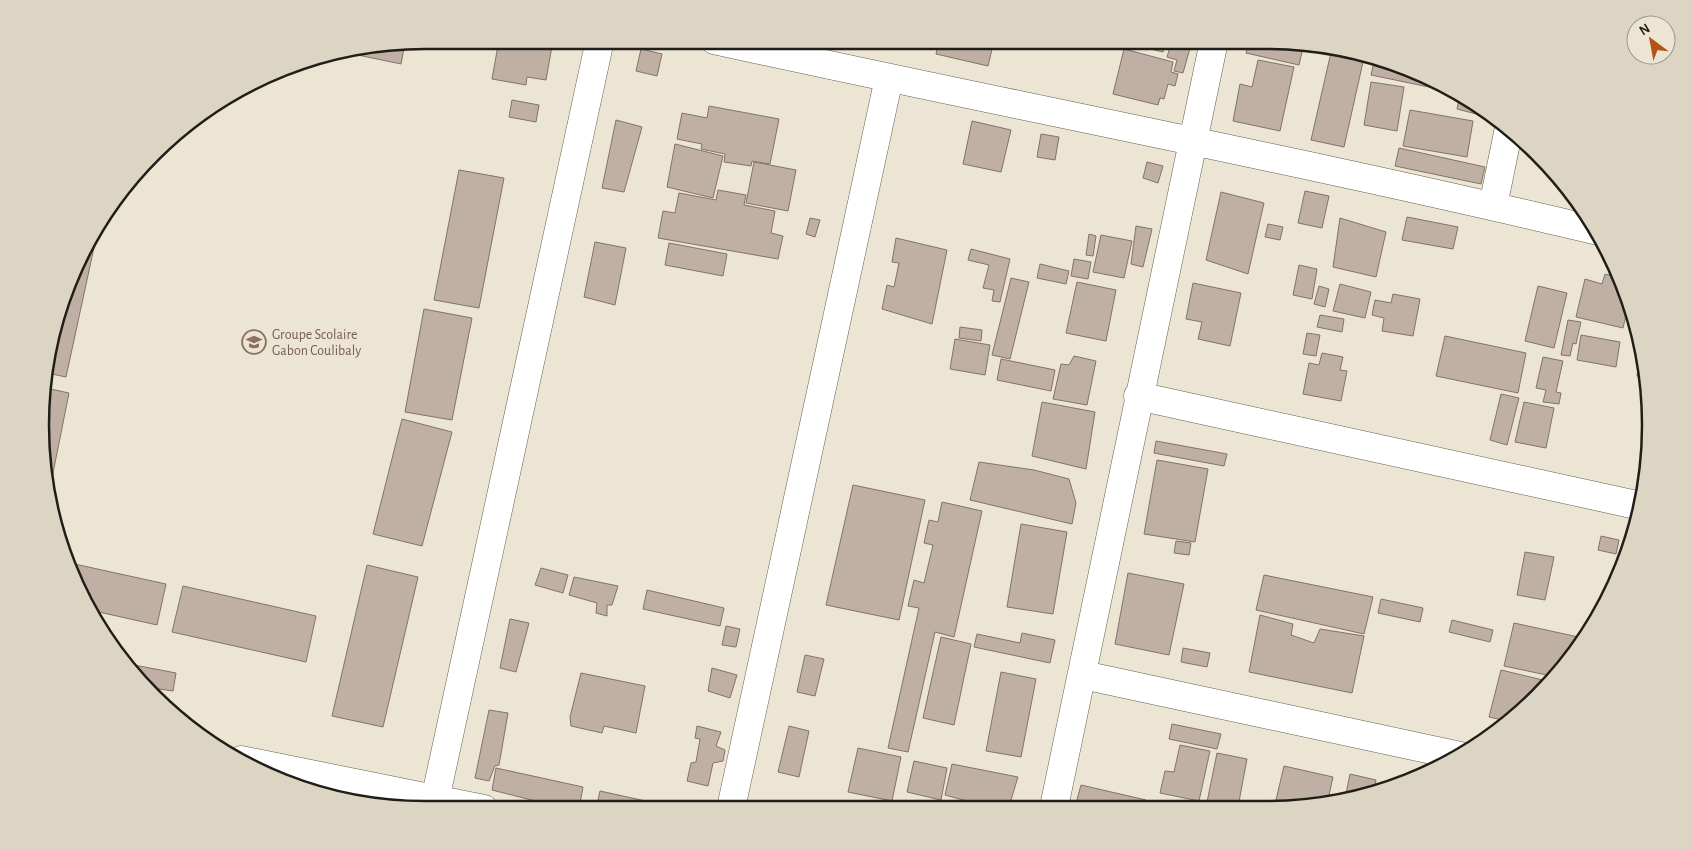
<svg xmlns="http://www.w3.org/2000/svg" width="1691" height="850" viewBox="0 0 1691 850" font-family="'Alegreya Sans',sans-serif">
<rect width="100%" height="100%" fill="#ece5d3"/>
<path fill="#c0b0a4" stroke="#827368" d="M499 40H520L552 46 546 80 527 77 526 85 492 79Z
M939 40 994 41 988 66 936 54Z
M1118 41H1165L1163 52Z
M1172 41H1192L1183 73 1174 71 1177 60 1167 57Z
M1249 41 1304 43 1299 65 1246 53Z
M405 43 401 64 348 53Z
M1332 48 1365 53 1344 147 1311 140Z
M641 49 662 54 657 76 636 71Z
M1124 49 1173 62 1171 72 1178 74 1175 86 1168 84 1164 99 1160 98 1158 105 1113 94Z
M1375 57 1436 80 1453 92 1371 75Z
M1258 60 1294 67 1280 131 1233 121 1240 84 1252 87Z
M1371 82 1404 87 1397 131 1364 125Z
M1460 95 1482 108 1480 115 1457 109Z
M512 100 539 105 536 122 509 117Z
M709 106 779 119 770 164 752 161 751 166 724 162 725 154 701 149 702 144 677 139 682 113 707 118Z
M1410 110 1473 121 1467 157 1403 146Z
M616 120 642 127 624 192 602 188Z
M972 121 1011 130 1001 172 963 164Z
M1041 134 1059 137 1055 160 1037 157Z
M675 144 723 156 713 198 667 187Z
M1399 148 1485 167 1481 184 1395 166Z
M754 162 796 170 788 211 746 203Z
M1147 162 1163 166 1158 183 1143 178Z
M459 170 504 178 479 308 434 300Z
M718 190 746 195 744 205 775 211 771 233 783 236 778 259 658 238 663 211 675 213 679 193 716 200Z
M1305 191 1329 196 1322 228 1298 223Z
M1221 192 1264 203 1248 274 1206 260Z
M1407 217 1458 227 1453 249 1402 240Z
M810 218 820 220 815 237 806 234Z
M1340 218 1386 232 1376 277 1333 267Z
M99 222 95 243 89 242Z
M1268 224 1283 227 1280 240 1265 237Z
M1136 226 1152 229 1143 267 1131 264Z
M1089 234 1096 236 1093 256 1086 255Z
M1101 235 1132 241 1124 278 1093 272Z
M896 238 947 250 932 324 882 309 887 285 894 287 899 263 892 262Z
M89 242 95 243 66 377 47 373V350L69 277Z
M595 242 626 248 615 305 584 297Z
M669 243 727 254 723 276 665 265Z
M971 249 1010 259 1000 302 992 301 994 290 983 288 989 265 968 260Z
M1074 259 1091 262 1088 279 1071 276Z
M1040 264 1069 271 1066 284 1037 278Z
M1299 265 1317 269 1312 299 1293 295Z
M1605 274 1620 278 1630 299 1623 328 1576 317 1585 279 1602 284Z
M1011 278 1029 282 1010 359 992 355Z
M1077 282 1116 290 1106 341 1066 333Z
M1193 283 1241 293 1230 346 1198 339 1202 322 1186 319Z
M1340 284 1371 292 1365 318 1333 311Z
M1319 286 1329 289 1325 307 1314 304Z
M1538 286 1567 293 1554 348 1525 341Z
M1393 294 1420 299 1413 336 1382 331 1384 318 1372 315 1375 300 1391 303Z
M424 309 472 318 452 420 405 412Z
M1320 315 1344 319 1342 332 1317 327Z
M1568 320 1581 322 1576 344 1573 343 1570 356 1561 355Z
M960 327 982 330 981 341 959 338Z
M1307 333 1320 335 1316 356 1303 354Z
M1581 335 1620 342 1616 367 1577 360Z
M1445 336 1526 353 1518 393 1436 376Z
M955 339 990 345 985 375 950 369Z
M1641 347 1648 374V379L1637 376Z
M1322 353 1343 357 1340 370 1347 371 1341 401 1303 394 1309 363 1319 365Z
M1074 356 1096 361 1087 405 1053 399 1061 364 1069 365Z
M1543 357 1563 361 1556 392 1561 393 1559 404 1543 402 1546 390 1536 388Z
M1001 359 1055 370 1051 391 997 380Z
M46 388 69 393 49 493 43 475Z
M1501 394 1519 398 1507 445 1490 440Z
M1042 402 1095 412 1086 469 1032 456Z
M1524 402 1554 408 1546 448 1515 442Z
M402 419 452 432 422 546 373 534Z
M1156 441 1227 454 1224 466 1154 453Z
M1157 460 1208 469 1195 542 1144 534Z
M979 462 1034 470 1069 479 1076 503 1072 524 970 500Z
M853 485 925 500 899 620 826 605Z
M942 502 982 511 954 637 935 632 908 752 888 748 919 608 908 606 914 580 924 583 933 545 924 543 929 520 938 522Z
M1021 524 1067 532 1053 614 1007 607Z
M1601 536 1619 540 1616 554 1598 550Z
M1176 541 1191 543 1189 555 1174 553Z
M1525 552 1554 557 1545 600 1517 595Z
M70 563 166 584 157 625 90 610 80 596Z
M367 565 418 577 383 727 332 716Z
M541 568 568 575 563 593 535 585Z
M1128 573 1184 584 1169 655 1115 644Z
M1264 575 1373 597 1364 634 1256 610Z
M574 577 618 586 612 605H607V616L596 613 597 603 569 595Z
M183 586 316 616 306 662 172 632Z
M647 590 724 608 720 626 643 609Z
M1381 599 1423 608 1420 622 1378 613Z
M1260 615 1293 624 1291 635 1314 643 1320 629 1364 636 1352 693 1249 672Z
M510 619 529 623 516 672 500 668Z
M1452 620 1493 630 1490 642 1449 632Z
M1514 623 1583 638 1556 677 1504 666Z
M726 626 740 629 736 647 722 645Z
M1022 633 1055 640 1050 663 974 647 977 634 1020 643Z
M941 637 971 644 954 725 923 718Z
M1183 648 1210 653 1207 667 1181 662Z
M805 655 824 659 815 696 797 692Z
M129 664 176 673 173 691 145 687Z
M712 668 737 675 730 698 708 691Z
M1501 670 1551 682 1507 721 1489 717Z
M1001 672 1036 679 1021 757 986 751Z
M581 673 645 686 636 733 604 726 602 733 571 726 570 717Z
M489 710 508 713 499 765 495 766 489 781 475 778Z
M1172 724 1221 734 1217 749 1169 739Z
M697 726 721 732 716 746 725 750 723 761 713 763 708 786 687 781 691 763 696 762 700 739 695 738Z
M789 726 809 731 799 777 778 772Z
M1180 745 1210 751 1199 801 1160 793 1165 771 1174 772Z
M858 748 901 757 892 801 848 792Z
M1217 753 1247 759 1238 807H1206Z
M914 761 947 768 941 800 907 792Z
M952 764 1018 777 1011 800 1019 805V808H992L945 795Z
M1284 766 1333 777 1327 804 1306 807 1276 800Z
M496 768 583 787 579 809H567L492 790Z
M1350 774 1376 780 1374 790 1375 791 1345 799Z
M1081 785 1146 800 1144 807H1075Z
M600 791 678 808 596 809Z"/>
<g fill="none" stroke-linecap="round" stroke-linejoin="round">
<g stroke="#655f50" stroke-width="29">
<path id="minor" d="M714 40C1009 105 1305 161 1598 231
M1493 206 1509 128
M1138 396 1641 506
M1083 675 1460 756
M241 760 484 809
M1054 807 1214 41
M731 808 889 78
M433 809 600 40"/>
</g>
<use href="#minor" stroke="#fff" stroke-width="28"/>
</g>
<defs>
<g id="school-ring" transform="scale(1.25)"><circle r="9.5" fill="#ece5d3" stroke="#8d6e63" stroke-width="1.5"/><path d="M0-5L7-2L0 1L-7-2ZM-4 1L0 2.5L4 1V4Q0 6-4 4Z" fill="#8d6e63"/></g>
</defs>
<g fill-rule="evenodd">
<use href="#school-ring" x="254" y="342"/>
</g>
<g text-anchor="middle" stroke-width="4.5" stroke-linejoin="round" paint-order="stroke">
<g font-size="14" fill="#785e54" stroke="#ece5d3" text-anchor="start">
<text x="272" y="339">Groupe Scolaire<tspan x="272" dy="16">Gabon Coulibaly</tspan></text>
</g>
</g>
<path d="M0 0H1691V850H0ZM425 49H1266A376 376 0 0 1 1642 425V425A376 376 0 0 1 1266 801H425A376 376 0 0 1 49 425V425A376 376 0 0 1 425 49Z" fill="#dcd5c4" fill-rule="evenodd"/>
<path fill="none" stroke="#211e18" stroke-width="2.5" d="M425 49H1266A376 376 0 0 1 1642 425V425A376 376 0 0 1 1266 801H425A376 376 0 0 1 49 425V425A376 376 0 0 1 425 49Z"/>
<g transform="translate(1651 40) rotate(328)"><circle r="24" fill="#ece5d3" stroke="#9b9588"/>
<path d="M0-4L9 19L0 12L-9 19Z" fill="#b45216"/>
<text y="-8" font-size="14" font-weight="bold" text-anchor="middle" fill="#211e18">N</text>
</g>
</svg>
